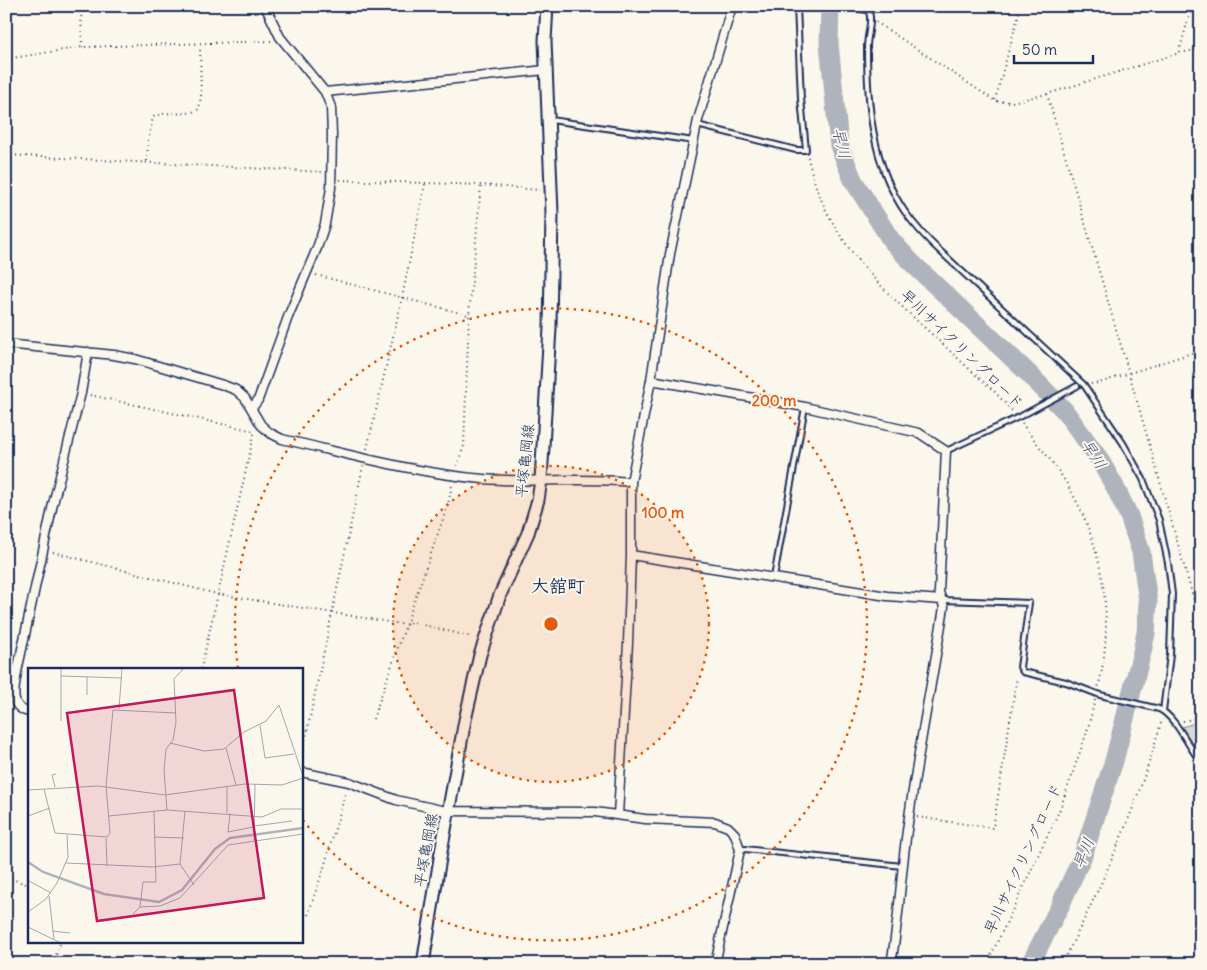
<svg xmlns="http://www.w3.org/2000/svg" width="1207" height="970" viewBox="0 0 1207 970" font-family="Delius,'Klee One',sans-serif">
<rect width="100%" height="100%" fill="#fbf7ec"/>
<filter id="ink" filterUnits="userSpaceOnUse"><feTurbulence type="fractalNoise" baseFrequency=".02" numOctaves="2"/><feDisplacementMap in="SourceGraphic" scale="10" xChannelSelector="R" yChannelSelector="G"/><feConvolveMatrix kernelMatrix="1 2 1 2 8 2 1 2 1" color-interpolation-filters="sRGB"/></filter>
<g filter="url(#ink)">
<path fill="#dadad7" stroke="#7a849a" d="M1201 721V755L1195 748 1182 727Z"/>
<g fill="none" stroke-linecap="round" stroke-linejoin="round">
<path stroke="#afb3bb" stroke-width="19" d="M830 6 829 43 839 145 853 180 891 240 911 262 1027 372 1064 410 1098 457 1114 485 1129 516 1141 552 1148 602 1146 633 1142 652 1114 761 1083 855 1060 906 1030 964"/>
<g stroke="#1b2f5e" stroke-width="8">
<path id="service" d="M835 6 868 10
M868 6C868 10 870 14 870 17 871 25 867 38 867 47 867 104 872 164 905 212 915 226 927 239 940 251L1084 385 1123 443 1143 479 1159 520 1168 563 1172 594 1170 655 1163 711
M551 120 694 141
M697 125 796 150H806L801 99 797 6
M946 451 1023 415 1077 386
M774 577 805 407
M942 600 1029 603 1020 667 1023 672 1066 682 1100 695 1159 709C1173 715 1186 741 1195 754
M740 850 745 849 902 866"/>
</g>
<g stroke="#1b2f5e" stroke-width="11">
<path id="minor" d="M325 92 546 70
M6 344 114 355 135 359 223 385 236 390 245 398 261 425 270 433 282 439C348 454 415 473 483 479 532 483 583 477 631 482
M651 380 805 407 919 433 946 451 939 592 944 607C933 677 919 746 909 817 901 866 900 915 891 964
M252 408 258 400 288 317 317 248 325 224 331 188 332 135 331 107 325 92 280 37 265 6
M631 555 887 596 942 600
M6 669 17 672
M29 712C8 708 15 688 17 672L53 504 81 393 88 352
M301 772 349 782 396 800 446 811 595 812 645 819 715 822 728 827 735 834 740 850 715 964
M618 815 628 643 631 555V482L651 380 670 254 698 120 732 6"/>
</g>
<g stroke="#1b2f5e" stroke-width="15">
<path id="secondary" d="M423 964 441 852 465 720 480 655 500 595 528 533 538 500 541 480 550 328 552 213 545 41 547 6"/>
</g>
<path stroke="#1b2f5e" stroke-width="2" stroke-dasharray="1 4" stroke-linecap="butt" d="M81 6 82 47
M876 22 995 101 1012 102 1047 94 1179 53 1201 49
M1179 52 1192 6
M6 59 82 47 273 41
M1047 94 1129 373 1201 625
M995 100 1021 6
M6 155 323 172
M808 157C823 231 871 279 924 327 948 349 971 371 995 392L1013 412
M147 161 148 141 153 117C169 109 183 118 199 109L201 96 200 44
M340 180 481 185 540 190
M316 275 468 315
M1091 384 1099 383 1201 350
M90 395 254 431
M1022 423C1032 439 1046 453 1057 469 1101 531 1117 614 1098 688
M367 449 402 298 425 184
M457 466 464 446 469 315 481 185
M53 552 217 594 407 625 411 622 472 637
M201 669 255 430
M373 719 448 505 452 485
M1183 721 1201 717
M301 760 363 466
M917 817 993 828 1017 677
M6 877 29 885
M308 915 325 864 346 791
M53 964 61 941
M987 964 1060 809 1087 732 1095 700
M1062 964C1102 885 1139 804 1162 719
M1189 964 1201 948"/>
<use href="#service" stroke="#fbf7ec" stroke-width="4"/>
<use href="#minor" stroke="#fbf7ec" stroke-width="8"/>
<use href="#secondary" stroke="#fbf7ec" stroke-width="11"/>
</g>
</g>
<circle cx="551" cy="624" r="158" fill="#e8590c" fill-opacity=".12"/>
<g fill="none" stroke="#e8590c" stroke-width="2.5" stroke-dasharray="2.5 5">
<circle cx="551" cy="624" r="158"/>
<path d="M238 668A316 316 0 1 1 302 819"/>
</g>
<g text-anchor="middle" stroke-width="4" stroke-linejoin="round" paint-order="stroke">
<g font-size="15" fill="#1b2f5e" stroke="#fbf7ec">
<text transform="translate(962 349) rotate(44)" y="5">早川サイクリングロード</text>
<text transform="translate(525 461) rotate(-84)" y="5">平塚亀岡線</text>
<text transform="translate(426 850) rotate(-80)" y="5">平塚亀岡線</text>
<text transform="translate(1023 859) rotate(-65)" y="5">早川サイクリングロード</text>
</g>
<g font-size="16" font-style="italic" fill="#47577a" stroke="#fbf7ec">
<text transform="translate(842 143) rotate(77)" y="6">早川</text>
<text transform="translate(1094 454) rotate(57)" y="6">早川</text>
<text transform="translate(1083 853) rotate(-68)" y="6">早川</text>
</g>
<g font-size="18" font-weight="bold" fill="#1b2f5e" stroke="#fbf7ec">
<text x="558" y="592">大舘町</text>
</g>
</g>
<g transform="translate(28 668)">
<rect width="275" height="275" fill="#fbf7ec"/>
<path fill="none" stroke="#afb3bb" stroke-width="2.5" d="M0 194 15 204 76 226 131 234 154 222 187 181 202 170 275 160"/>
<path fill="none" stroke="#a1a7b3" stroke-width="1" d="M33 8 94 10M59 27V8M251 37 275 108M91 41 94 0M33 53V0M232 57 237 90 266 86M142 75 176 83 196 81 216 64 238 53 251 37M198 80 208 117M27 119 24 107 28 106M16 121 27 165 79 169 82 165 78 118 85 42 148 45M0 122 70 118 137 127 217 116 254 117 275 110M139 142 136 102 138 81 145 72 148 54 146 11 156 0M199 145V119M202 145 200 164 225 159M0 148 22 140M81 148 139 142 234 149 253 141H275M226 158 264 153M126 169 156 170M78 170 79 198M226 172 227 116M38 195 125 199 152 196 157 143M152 196 166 217M1 213 23 225M21 228 26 271M112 239 132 238 152 230 200 177 275 166M0 244 18 231 29 215 40 189 39 167M105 246 112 239 115 214H128L126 144M0 259 33 275M24 263 42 265"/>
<path fill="#c2185b" fill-opacity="0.15" stroke="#c2185b" stroke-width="2.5" d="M206 22 236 230 69 253 39 45Z"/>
<rect width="275" height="275" fill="none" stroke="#1b2f5e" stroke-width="2.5"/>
</g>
<circle cx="551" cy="624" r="8" fill="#e8590c" stroke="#fbf7ec" stroke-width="2.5"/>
<g font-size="15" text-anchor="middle" font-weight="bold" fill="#e8590c" stroke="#fbf7ec" stroke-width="4" stroke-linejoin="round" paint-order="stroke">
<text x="774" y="406">200 m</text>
<text x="663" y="518">100 m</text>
</g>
<rect width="1207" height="970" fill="none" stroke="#fbf7ec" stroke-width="25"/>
<rect x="12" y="12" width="1182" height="945" fill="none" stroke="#1b2f5e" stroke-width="2" filter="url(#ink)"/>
<path d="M1014 55v8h79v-8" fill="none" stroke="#1b2f5e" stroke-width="2.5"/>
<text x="1022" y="55" font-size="15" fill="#1b2f5e" stroke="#fbf7ec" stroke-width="4" paint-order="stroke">50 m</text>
</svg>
